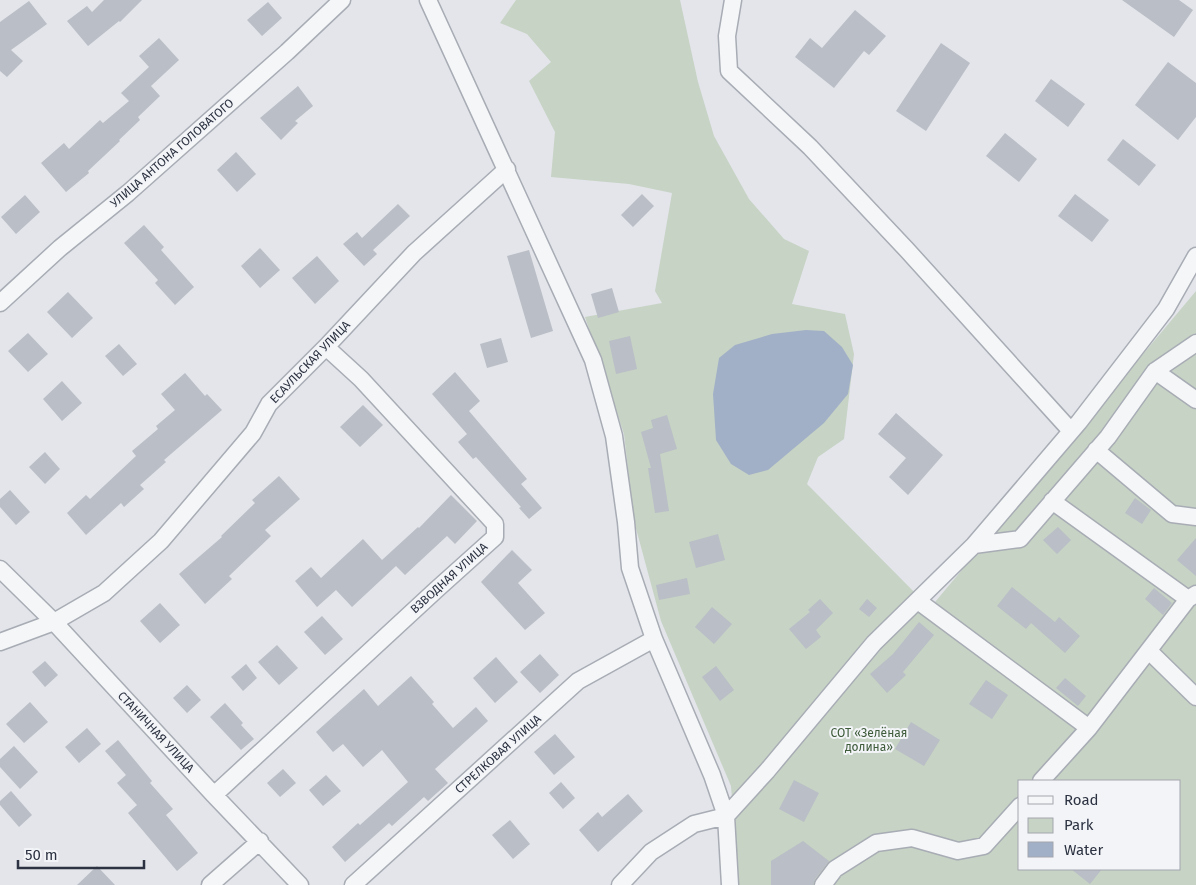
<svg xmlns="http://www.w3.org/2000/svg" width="1196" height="885" viewBox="0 0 1196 885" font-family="'Fira Sans',sans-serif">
<rect width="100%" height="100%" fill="#e3e5ea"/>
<path fill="#c7d3c5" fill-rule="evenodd" d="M516 0H680L698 82 714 136 749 199 784 239 809 251 792 304 845 314 854 354 844 439 818 457 807 484 930 608 1196 291V885H739L731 786 661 621 634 521 624 434 585 317 662 303 655 291 672 193 629 184 551 177 555 132 529 81 551 62 527 34 500 23ZM1020 781H1180V869H1020Z"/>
<path fill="#a1b0c7" d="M806 330 824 331 842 347 853 365 848 394 824 423 768 470 749 475 731 464 716 440 713 394 719 358 735 345 772 334Z"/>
<path fill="#babec6" d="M104 0H142L120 22 119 21 88 46 67 21 87 6 92 12Z
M1122 0H1179L1193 10 1174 37Z
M29 1 47 24 11 50 23 61 7 77 0 71V22Z
M268 2 282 18 262 36 247 20Z
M855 10 886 36 869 55 864 51 834 88 795 57 810 38 822 48Z
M159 38 179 60 151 86 160 96 138 117 140 120 119 140 120 141 88 171 89 173 66 192 41 163 64 143 69 149 100 120 103 123 129 101 121 93 149 67 139 56Z
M941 43 970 63 926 131 896 111Z
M1168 62 1196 83V117L1178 140 1135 105Z
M1051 79 1085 104 1068 127 1035 101Z
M298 86 313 106 295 121 298 123 281 140 260 118Z
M1005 133 1037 159 1019 182 986 156Z
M1123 139 1156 165 1139 186 1107 160Z
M236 152 256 174 237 192 217 170Z
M642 194 654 206 633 227 621 215Z
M1075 194 1109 220 1092 242 1058 216Z
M25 195 40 212 16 234 1 217Z
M398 204 410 216 373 250 377 254 364 266 343 244 357 232 362 238Z
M144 225 164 247 161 250 194 287 175 305 155 283 158 280 124 243Z
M260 248 280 270 260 288 241 266Z
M529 250 553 331 531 338 507 256Z
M317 256 339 281 315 304 292 278Z
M612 288 619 312 598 318 591 294Z
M68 292 93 318 72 338 47 312Z
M28 333 48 354 28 372 8 351Z
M630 336 637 369 616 374 609 341Z
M501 338 508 362 487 368 480 344Z
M119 344 137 364 123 376 105 356Z
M455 372 480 401 469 411 527 479 521 484 542 508 529 519 519 508 521 507 476 457 473 459 458 442 467 434 432 394Z
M185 373 205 396 207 394 222 410 164 460 166 462 140 485 144 489 124 507 121 503 86 535 67 513 86 495 90 499 136 456 132 451 158 429 156 426 175 410 161 394Z
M62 381 82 403 62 421 43 399Z
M363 405 383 425 360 447 340 427Z
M896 413 943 455 908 495 889 477 906 458 878 434Z
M667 415 677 449 660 454 669 511 655 513 648 468H651L641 432 653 428 651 420Z
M45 452 60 469 45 484 29 467Z
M279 476 300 499 265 530 271 536 229 576 232 579 205 604 179 574 222 537 221 536 255 503 252 500Z
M10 490 30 512 16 525 0 507V499Z
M451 495 477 521 455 544 447 536 405 575 396 566 352 607 336 590 317 607 295 581 311 567 321 578 363 539 382 560 418 527 419 528Z
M1135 498 1151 510 1142 524 1125 513Z
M1058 527 1071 540 1057 554 1043 540Z
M718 534 725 560 696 568 689 542Z
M1196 538V576L1177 560Z
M512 550 532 570 518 583 545 613 525 630 481 582Z
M687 578 690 594 659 600 656 585Z
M1012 587 1055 622 1059 617 1080 636 1065 653 1031 623 1026 629 997 606Z
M1154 588 1172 603 1163 615 1145 599Z
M820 599 833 613 816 630 821 637 806 649 789 629 810 612 808 610Z
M867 599 877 608 869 617 859 609Z
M160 603 180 625 160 643 140 621Z
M712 607 732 624 714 644 695 627Z
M322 616 343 639 325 655 304 632Z
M919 622 934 635 903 672 906 675 887 693 870 674 893 654Z
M277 645 298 668 279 685 258 662Z
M540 654 559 675 540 693 520 672Z
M496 657 518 682 495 703 473 678Z
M45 661 58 675 45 687 32 672Z
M246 664 257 678 243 691 231 677Z
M716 666 734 690 720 701 702 677Z
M411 676 434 702 432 704 453 728 476 707 488 721 435 769 448 783 428 801 424 797 392 826 389 823 345 862 332 847 358 823 360 825 408 782 382 750 363 767 343 744 333 752 316 732 364 689 378 706Z
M1065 678 1086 696 1078 706 1056 688Z
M986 680 1008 695 992 719 969 704Z
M187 685 201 700 187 713 173 698Z
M30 702 48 722 24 743 6 724Z
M225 703 243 723 241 725 254 739 241 750 210 717Z
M911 722 940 740 924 766 895 749Z
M87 728 101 744 79 763 65 747Z
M555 734 575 757 554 775 534 752Z
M118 740 152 781 150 783 173 809 166 815 198 853 177 871 128 813 137 805 117 783 126 775 105 751Z
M14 746 38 772 20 789 0 767V759Z
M283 769 296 783 280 797 267 783Z
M326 775 341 791 323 806 309 790Z
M794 780 819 793 804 822 779 809Z
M561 782 575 798 563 809 549 793Z
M11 791 32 815 19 827 0 805V801Z
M628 794 643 811 598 852 579 830 598 812 602 817Z
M510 820 530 844 513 859 492 835Z
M803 841 829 861 815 879 813 885H771V861Z
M97 866 115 885H77Z
M1071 869H1102L1090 884Z"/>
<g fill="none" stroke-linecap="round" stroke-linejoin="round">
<g stroke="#a8acb4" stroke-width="19">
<path id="minor" d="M428 0 593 360 614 436 626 522 630 568 654 639 712 775 726 816 730 885
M733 0 727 36 729 71 810 147 907 250 1071 431
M0 303 60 248 128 193 287 52 342 0
M1155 371 1196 400
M1096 450 1172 514 1196 517
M1052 501 1188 599
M974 545 1020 539 1108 437 1155 371 1196 343
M0 569 54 622 214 795 300 885
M918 601 1089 728
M0 642 54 622 104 593 161 541 253 433 269 404 326 347 414 253 507 169
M1149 651 1196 697
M1041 781 1089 728 1188 599 1196 594
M214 795 436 590 495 537V524L361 379 326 347
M210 885 260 841
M353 885 578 681 654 639
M620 885 651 852 694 824 726 816 767 771 874 643 974 545 1079 422 1166 309 1196 256
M823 885 835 869 876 843 912 838 958 851 984 846 1020 806"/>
</g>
<use href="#minor" stroke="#f5f6f8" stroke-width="16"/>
</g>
<g text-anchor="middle" stroke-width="4" stroke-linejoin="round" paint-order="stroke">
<g font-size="12" fill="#2c3241" stroke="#f2f4f7">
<text transform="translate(172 153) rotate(-41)" y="4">УЛИЦА АНТОНА ГОЛОВАТОГО</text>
<text transform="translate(310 362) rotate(-46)" y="4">ЕСАУЛЬСКАЯ УЛИЦА</text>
<text transform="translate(449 578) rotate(-42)" y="4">ВЗВОДНАЯ УЛИЦА</text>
<text transform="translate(156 732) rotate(47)" y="4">СТАНИЧНАЯ УЛИЦА</text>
<text transform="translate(498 754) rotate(-42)" y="4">СТРЕЛКОВАЯ УЛИЦА</text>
</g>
<g font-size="12" fill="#3e5b3a" stroke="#f2f4f7">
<text x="869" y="737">СОТ «Зелёная<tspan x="869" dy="14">долина»</tspan></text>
</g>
</g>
<rect x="1018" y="780" width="162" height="90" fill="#f2f4f7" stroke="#a3a6ae"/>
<rect x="1028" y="796" width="25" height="8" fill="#f5f6f8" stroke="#a3a6ae"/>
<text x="1064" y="805" font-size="15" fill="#2c3241">Road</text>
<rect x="1028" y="818" width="25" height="15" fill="#c7d3c5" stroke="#a3a6ae"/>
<text x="1064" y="830" font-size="15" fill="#2c3241">Park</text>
<rect x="1028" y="842" width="25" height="15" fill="#a1b0c7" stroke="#a3a6ae"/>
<text x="1064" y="855" font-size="15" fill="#2c3241">Water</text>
<path d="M18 860v8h126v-8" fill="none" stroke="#2c3241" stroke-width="2.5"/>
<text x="25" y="860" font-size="15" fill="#2c3241" stroke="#f2f4f7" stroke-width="4" paint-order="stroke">50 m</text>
</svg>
